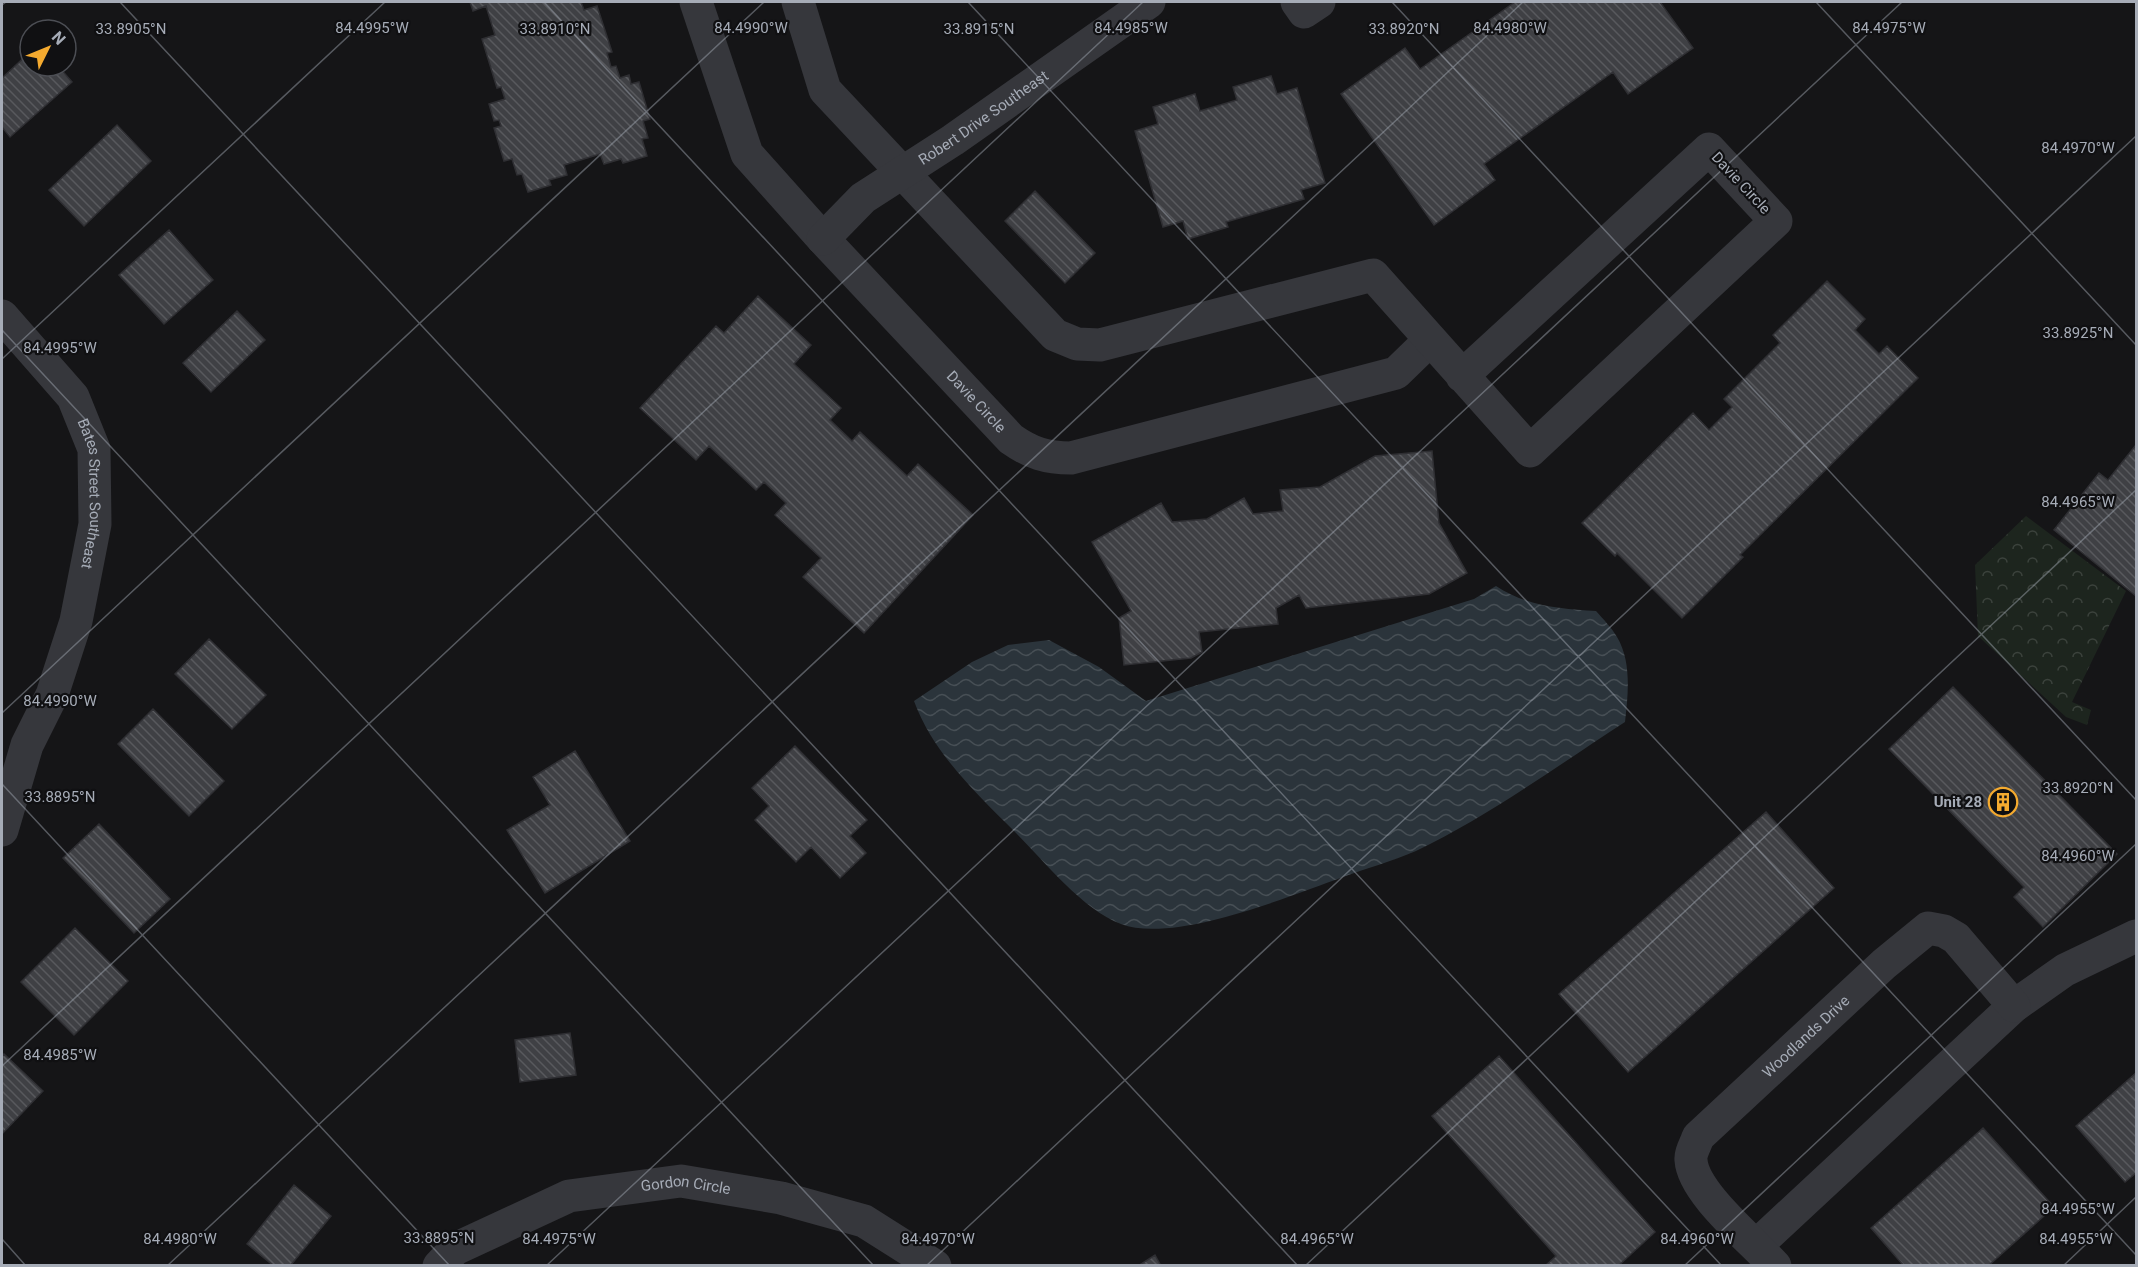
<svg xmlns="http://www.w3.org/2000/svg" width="2138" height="1267" viewBox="0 0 2138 1267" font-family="Roboto,sans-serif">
<defs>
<pattern id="park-crowns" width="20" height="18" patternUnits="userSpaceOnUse" patternTransform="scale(1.5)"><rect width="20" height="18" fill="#1d251e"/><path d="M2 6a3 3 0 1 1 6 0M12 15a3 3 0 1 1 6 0" fill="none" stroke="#3b423c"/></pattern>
<pattern id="water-waves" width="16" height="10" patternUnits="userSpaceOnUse" patternTransform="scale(1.5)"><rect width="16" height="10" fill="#2b343b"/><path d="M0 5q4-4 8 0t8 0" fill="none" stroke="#474f55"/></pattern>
<pattern id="building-back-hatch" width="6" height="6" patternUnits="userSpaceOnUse" patternTransform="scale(1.5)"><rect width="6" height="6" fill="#3f4044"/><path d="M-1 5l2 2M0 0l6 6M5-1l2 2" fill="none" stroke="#58595d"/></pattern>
</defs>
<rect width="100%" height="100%" fill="#151517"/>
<path fill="url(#park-crowns)" d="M2026 516 2126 591 2072 702 2091 710 2087 725 2066 717 1978 636 1975 565Z"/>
<path fill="url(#water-waves)" d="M1496 586C1526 606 1561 609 1596 611 1603 619 1612 628 1617 637 1632 662 1628 695 1625 722 1557 766 1489 816 1416 851 1393 861 1367 868 1343 877 1290 896 1174 944 1121 924 1083 910 1044 861 1015 832 976 793 933 753 914 701L972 662 1008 645 1049 640 1099 667 1146 701 1474 599Z"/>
<path fill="url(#building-back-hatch)" stroke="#2f2f33" stroke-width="1.5" d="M470 2H581L584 10 597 6 612 52 607 53 611 67 616 66 620 78 629 75 631 84 639 82 650 119 643 121 648 138 642 139 647 156 623 163 621 159 604 164 600 154 564 165 567 175 549 180 551 185 528 192 522 174 517 175 512 159 504 161 494 128 501 126 499 120 494 121 489 104 505 99 501 87 497 88 482 39 495 35 486 6 473 11Z
M1515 2H1660L1693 48 1628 94 1613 72 1484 164 1495 180 1434 225 1341 94 1405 48 1420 69Z
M30 52V66H58L72 82 10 137 2 127V78Z
M1271 76 1277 94 1297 88 1325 183 1301 190 1304 199 1226 222 1228 227 1188 239 1183 221 1163 227 1135 131 1158 124 1153 107 1195 94 1200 111 1237 100 1233 87Z
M117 125 151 161 84 226 49 190Z
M1035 191 1095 253 1065 283 1005 221Z
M169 230 213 280 164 324 119 275Z
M1827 281 1865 319 1855 330 1879 354 1887 346 1918 378 1740 555 1743 557 1682 618 1617 553 1615 556 1582 523 1693 413 1709 430 1732 407 1724 399 1780 343 1773 335Z
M758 296 811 345 794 364 841 408 830 420 852 441 860 432 907 476 918 464 973 515 864 633 803 577 821 558 775 515 786 503 764 482 756 490 709 446 696 460 640 408 716 326 724 333Z
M237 311 265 340 211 392 183 363Z
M2136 445V596L2054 530 2099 473 2108 480Z
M1432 451 1439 523 1467 573 1429 594 1306 608 1299 595 1276 608 1278 624 1199 632 1202 652 1191 658 1124 665 1119 618 1131 611 1092 542 1161 503 1172 522 1207 519 1244 498 1253 514 1283 511 1280 490 1320 487 1375 456Z
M209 639 266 695 232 729 175 674Z
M1953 687 2117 854 2043 927 2014 897 2024 887 1889 749Z
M153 709 224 781 189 816 118 744Z
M795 746 867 820 850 836 866 853 840 878 811 847 796 862 755 820 769 806 752 788Z
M575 751 630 841 545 893 507 830 550 805 533 777Z
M1766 812 1834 888 1628 1072 1559 994Z
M99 824 170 899 134 933 63 858Z
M75 928 128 981 74 1035 21 982Z
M570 1033 576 1075 520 1082 515 1040Z
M4 1054 43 1091 2 1134V1057Z
M1499 1056 1655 1232 1618 1266H1545L1556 1256 1432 1116Z
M2136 1073V1173L2125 1182 2076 1126Z
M1983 1128 2054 1207 1988 1266H1904L1871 1228Z
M294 1185 331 1216 290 1266H274L247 1244Z
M1155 1255 1161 1266H1138Z"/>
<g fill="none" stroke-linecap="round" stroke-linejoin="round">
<g stroke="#36373c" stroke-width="33">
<path id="s1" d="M696 2 747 154 823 239 1011 439C1031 453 1046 458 1071 458L1396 373 1430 340"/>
<path d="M798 2 825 90 1055 335 1077 344 1100 345 1373 275 1530 451 1776 221 1709 149 1462 376"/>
<path d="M1297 2 1304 12 1319 2"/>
<path id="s2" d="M823 239 863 198 953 140 1149 2"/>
<path id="s3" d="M2 316 73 397 94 449 95 524 76 621 52 695 27 745 2 830"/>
<path d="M1757 1245 2014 1006 2065 970 2136 936"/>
<path id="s4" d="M439 1266 455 1249 569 1196 681 1181 781 1198 864 1221 935 1266"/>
<path id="s5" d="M1775 1266C1752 1240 1693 1193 1691 1160 1690 1153 1696 1144 1698 1137L1884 964 1928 928 1944 931 1956 938 2014 1006"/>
</g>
</g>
<path fill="none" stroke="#a6acb7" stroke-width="1.5" stroke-opacity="0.45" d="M120 2 1298 1266M544 2 1722 1266M968 2 2136 1255M1392 2 2136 800M1816 2 2136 345M2 5 6 2M2 330 874 1266M2 359 385 2M2 713 764 2M2 784 450 1266M2 1066 1143 2M2 1239 26 1266M167 1266 1523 2M546 1266 1902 2M926 1266 2136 136M1305 1266 2136 490M1684 1266 2136 844M2063 1266 2136 1197"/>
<defs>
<g id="building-ring" transform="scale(1.5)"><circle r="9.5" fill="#101012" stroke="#f4aa2f" stroke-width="1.5"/><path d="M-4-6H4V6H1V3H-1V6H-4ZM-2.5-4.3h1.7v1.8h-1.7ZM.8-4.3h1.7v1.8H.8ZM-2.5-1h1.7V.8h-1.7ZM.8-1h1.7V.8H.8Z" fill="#f4aa2f"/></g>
</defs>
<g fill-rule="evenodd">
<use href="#building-ring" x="2003" y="802"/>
</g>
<g text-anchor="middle" stroke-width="4.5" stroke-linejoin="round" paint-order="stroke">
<g font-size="15" fill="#a6acb7" stroke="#101012">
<text dy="5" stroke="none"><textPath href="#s2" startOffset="202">Robert Drive Southeast</textPath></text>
<text transform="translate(1741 183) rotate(47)" y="5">Davie Circle</text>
<text dy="5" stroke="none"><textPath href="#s1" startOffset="498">Davie Circle</textPath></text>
<text dy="5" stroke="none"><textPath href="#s3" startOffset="208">Bates Street Southeast</textPath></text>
<text dy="5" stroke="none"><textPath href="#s5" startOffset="309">Woodlands Drive</textPath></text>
<text dy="5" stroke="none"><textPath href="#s4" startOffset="267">Gordon Circle</textPath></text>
</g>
<g font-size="15" font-weight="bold" fill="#a6acb7" stroke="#101012" text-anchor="end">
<text x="1982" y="807">Unit 28</text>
</g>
</g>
<g font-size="15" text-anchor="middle" fill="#a6acb7" stroke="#101012" stroke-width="4.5" stroke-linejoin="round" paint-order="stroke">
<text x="1510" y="33">84.4980°W</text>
<text x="1889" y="33">84.4975°W</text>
<text x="372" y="33">84.4995°W</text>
<text x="751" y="33">84.4990°W</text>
<text x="1131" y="33">84.4985°W</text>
<text x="131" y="34">33.8905°N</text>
<text x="555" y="34">33.8910°N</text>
<text x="979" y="34">33.8915°N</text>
<text x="1404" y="34">33.8920°N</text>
<text x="2078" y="153">84.4970°W</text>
<text x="2078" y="338">33.8925°N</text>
<text x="60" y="353">84.4995°W</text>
<text x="2078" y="507">84.4965°W</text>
<text x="60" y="706">84.4990°W</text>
<text x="2078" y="793">33.8920°N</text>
<text x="60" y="802">33.8895°N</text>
<text x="2078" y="861">84.4960°W</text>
<text x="60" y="1060">84.4985°W</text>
<text x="2078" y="1214">84.4955°W</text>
<text x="439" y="1243">33.8895°N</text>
<text x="180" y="1244">84.4980°W</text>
<text x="559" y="1244">84.4975°W</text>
<text x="938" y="1244">84.4970°W</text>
<text x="1317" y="1244">84.4965°W</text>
<text x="1697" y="1244">84.4960°W</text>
<text x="2076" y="1244">84.4955°W</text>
</g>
<rect width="2138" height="1267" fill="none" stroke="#a6acb7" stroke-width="6"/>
<g transform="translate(48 48) rotate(47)"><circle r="28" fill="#101012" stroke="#4c4e54" stroke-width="1.5"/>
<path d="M0-4.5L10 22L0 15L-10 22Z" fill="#f4aa2f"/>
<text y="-9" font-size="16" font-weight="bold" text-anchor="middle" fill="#a6acb7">N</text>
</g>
</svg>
